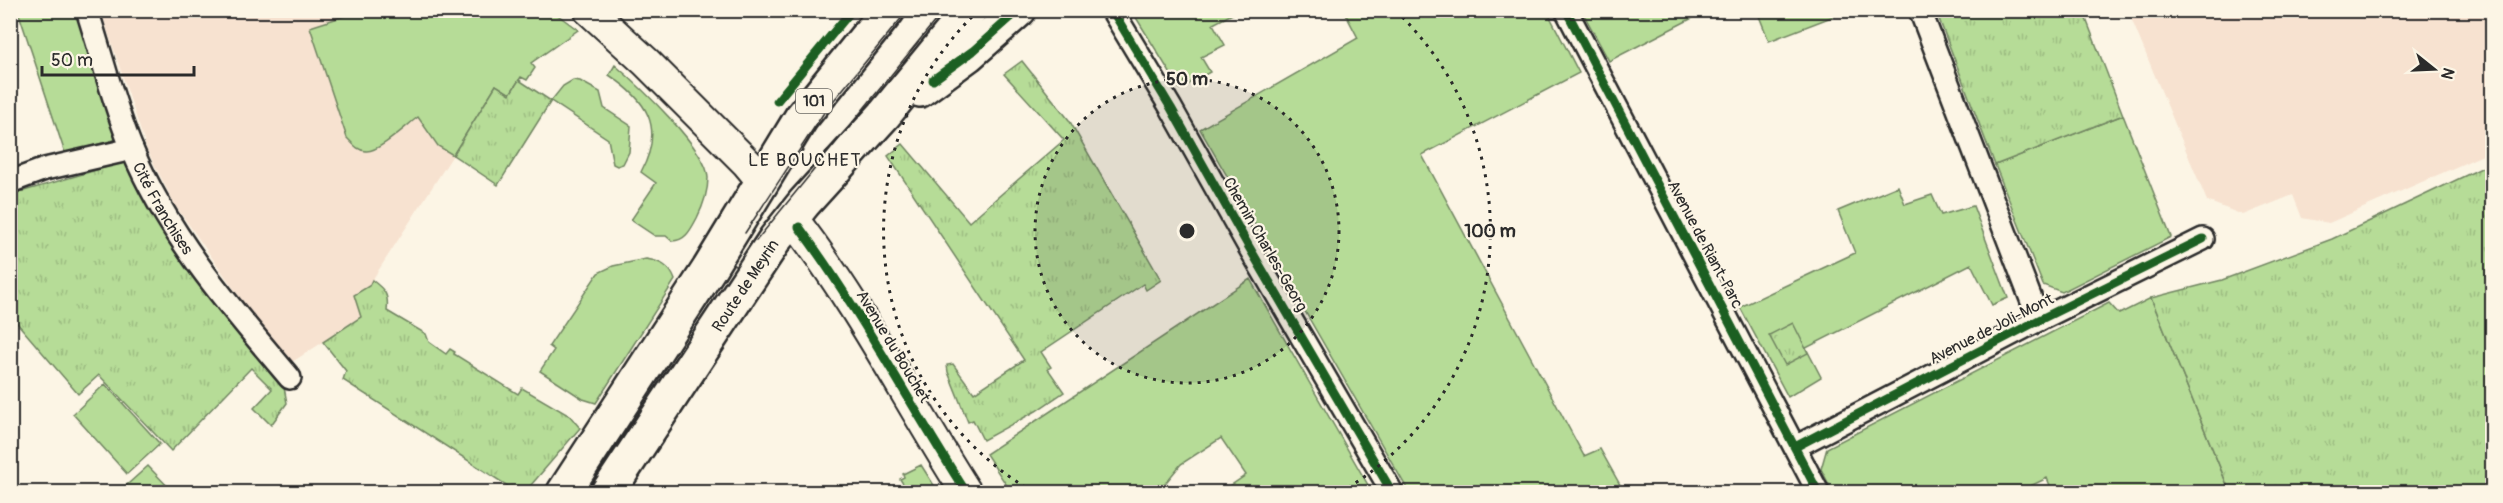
<svg xmlns="http://www.w3.org/2000/svg" width="2503" height="503" viewBox="0 0 2503 503" font-family="Pangolin,sans-serif">
<defs>
<pattern id="park-tufts" width="24" height="20" patternUnits="userSpaceOnUse" patternTransform="scale(1.5)"><rect width="24" height="20" fill="#b6dc97"/><path d="M3 7l-1-3M5 7V3M7 7l1-3M15 17l-1-3M17 17v-4M19 17l1-3" fill="none" stroke="#9dbd82"/></pattern>
</defs>
<rect width="100%" height="100%" fill="#fcf5e5"/>
<filter id="ink" filterUnits="userSpaceOnUse"><feTurbulence type="fractalNoise" baseFrequency=".0167" numOctaves="2"/><feDisplacementMap in="SourceGraphic" scale="12" xChannelSelector="R" yChannelSelector="G"/><feConvolveMatrix kernelMatrix="1 2 1 2 8 2 1 2 1" color-interpolation-filters="sRGB"/></filter>
<g filter="url(#ink)">
<path fill="#f7e2d0" d="M101 11H360L310 28 375 150 418 116 438 146 453 155 369 285 362 317 292 362 255 319 175 205 147 150Z
M2128 11H2492V151L2329 223 2302 218 2293 195 2243 215 2207 201Z"/>
<path fill="#b6dc97" stroke="#708461" stroke-width="1.5" d="M11 10 77 11 118 132 114 140 65 153 18 11 11 13Z
M551 10 578 30 531 63 535 68 527 80 521 77 510 94 496 85 453 155 438 146 418 117C407 125 379 152 366 151 358 151 353 144 347 138L310 27 360 11Z
M1132 11H1238L1213 24 1225 45 1201 57 1210 72 1180 89Z
M1344 11H1547L1579 73 1422 155 1584 456 1600 449 1624 492H1409L1200 129 1358 38Z
M1582 11H1706L1609 61Z
M1757 11H1847L1769 41Z
M615 65C637 84 708 150 708 178 708 191 703 206 697 218 691 229 686 241 672 241L666 236H655L631 220 656 183 641 172C665 127 647 100 609 75Z
M573 80 580 81 600 92 604 108 631 126 629 152 623 164 617 166 613 164 608 139 551 101 563 86Z
M2123 115 2171 237 2062 292 2043 285 1995 165Z
M1898 186 1905 204 1932 195 1941 215 1973 206 2008 298 1992 305 1971 264 1806 348 1821 377 1788 397 1740 307 1855 253 1838 211Z
M646 259C660 261 670 266 675 280L596 403 583 399 540 371 554 350 549 346 598 273 613 266Z
M1250 279 1372 492H1221L1246 475 1221 438 1181 464 1158 492H1011L986 454Z
M2151 298 2230 492H2042L2051 488 2047 478 2018 492H1833L1821 469 1827 448 2109 303 2119 314Z
M105 384 160 444 127 474 73 414Z
M921 465 937 490V492H896L905 487 900 479 904 477 903 474Z"/>
<path fill="url(#park-tufts)" stroke="#708461" stroke-width="1.5" d="M1936 11H2083L2123 115 1995 165Z
M1022 61 1069 120 1161 280 1146 290 1143 284 1041 352 1051 367 1048 369 1064 392 1036 411 983 440 973 420 968 422 948 372 947 365 953 364 974 393 1024 360 888 156 903 144 969 222 1064 140 1004 74Z
M519 80 551 101 498 185 453 155 496 85 510 94Z
M124 162 133 167 206 293 284 387 287 403 271 425 254 408 272 389 251 368 171 451 99 375 78 394 11 316 10 195Z
M2492 163V492H2230L2151 298 2222 280 2332 239Z
M372 280C385 290 389 294 387 311L426 334 429 342 446 354 450 349 455 352 454 354 518 394 522 388 570 416 580 428 525 492H517L343 380 346 371 323 342 361 317 354 295 369 286Z
M1793 323 1808 353 1785 365 1769 335Z
M148 466 173 492H119Z"/>
<g fill="none" stroke-linecap="round" stroke-linejoin="round">
<g stroke="#2b2b2b" stroke-width="26">
<g id="street">
<path id="s1" d="M87 10C102 56 114 106 132 149 168 236 230 307 290 378"/>
<path d="M1112 10 1171 108 1249 247 1392 492"/>
<path d="M1566 10 1818 492"/>
<path d="M1920 10 2039 320"/>
<path d="M10 182 45 169 132 149"/>
<path d="M1795 447 2039 320 2203 239"/>
</g>
</g>
<g stroke="#2b2b2b" stroke-width="34">
<path id="secondary" d="M589 10 646 62 747 163 762 181
M792 218C859 304 908 401 966 492"/>
</g>
<g stroke="#2b2b2b" stroke-width="38">
<g id="primary">
<path d="M920 90 968 55 1019 10"/>
<path d="M564 492 709 269 801 118 888 10"/>
<path id="s2" d="M608 492 776 238 804 203 884 115 970 10"/>
</g>
</g>
<use href="#street" stroke="#fcf5e5" stroke-width="21"/>
<use href="#secondary" stroke="#fcf5e5" stroke-width="30"/>
<use href="#primary" stroke="#fcf5e5" stroke-width="33"/>
<path stroke="#2b2b2b" stroke-width="1.5" d="M745 233 825 111 908 10
M756 241 944 10"/>
<g stroke="#fcf5e5" stroke-width="13">
<path id="cycleway" d="M1112 10 1171 108 1249 247 1392 492
M1566 10 1818 492
M933 80 973 51 1019 10
M777 101 852 10
M799 227C861 311 910 405 966 492
M1795 447 2039 320 2203 239"/>
</g>
<use href="#cycleway" stroke="#1b5e20" stroke-width="9"/>
</g>
</g>
<circle cx="1187" cy="231" r="152" fill="#2b2b2b" fill-opacity=".12"/>
<g fill="none" stroke="#2b2b2b" stroke-width="3" stroke-dasharray="3 6">
<circle cx="1187" cy="231" r="152"/>
<path d="M1033 492A303 303 0 0 1 978 11M1396 11A303 303 0 0 1 1341 492"/>
</g>
<g text-anchor="middle" stroke-width="4.5" stroke-linejoin="round" paint-order="stroke">
<rect fill="#fcf5e5" stroke="#6a6863" stroke-width="1.5" x="796" y="89" width="36" height="24" rx="4.5"/>
<g font-size="15" font-weight="bold" fill="#2b2b2b">
<text x="814" y="106">101</text>
</g>
<g font-size="16" fill="#2b2b2b" stroke="#fcf5e5">
<text dy="6" stroke="none"><textPath href="#s1" startOffset="213">Cité Franchises</textPath></text>
<text transform="translate(1266 244) rotate(60)" y="6">Chemin Charles-Georg</text>
<text transform="translate(1706 244) rotate(62)" y="6">Avenue de Riant-Parc</text>
<text dy="6" stroke="none"><textPath href="#s2" startOffset="248">Route de Meyrin</textPath></text>
<text transform="translate(1991 328) rotate(-27)" y="6">Avenue de Joli-Mont</text>
<text transform="translate(894 346) rotate(59)" y="6">Avenue du Bouchet</text>
</g>
<g font-size="18" letter-spacing="1.5" fill="#2b2b2b" stroke="#fcf5e5">
<text x="805" y="166">LE BOUCHET</text>
</g>
</g>
<circle cx="1187" cy="231" r="9" fill="#2b2b2b" stroke="#fcf5e5" stroke-width="3"/>
<g font-size="18" text-anchor="middle" font-weight="bold" fill="#2b2b2b" stroke="#fcf5e5" stroke-width="4.5" stroke-linejoin="round" paint-order="stroke">
<text x="1187" y="85">50 m</text>
<text x="1490" y="237">100 m</text>
</g>
<rect width="2503" height="503" fill="none" stroke="#fcf5e5" stroke-width="36"/>
<rect x="18" y="18" width="2467" height="467" fill="none" stroke="#2b2b2b" stroke-width="2" filter="url(#ink)"/>
<g transform="translate(2434 69) rotate(108)" stroke="#fcf5e5" stroke-width="4.5" paint-order="stroke">
<path d="M0-4.5L10 22L0 15L-10 22Z" fill="#2b2b2b"/>
<text y="-9" font-size="16" font-weight="bold" text-anchor="middle" fill="#2b2b2b">N</text>
</g>
<path d="M42 66v9h152v-9" fill="none" stroke="#2b2b2b" stroke-width="3"/>
<text x="51" y="66" font-size="18" fill="#2b2b2b" stroke="#fcf5e5" stroke-width="4.5" paint-order="stroke">50 m</text>
</svg>
